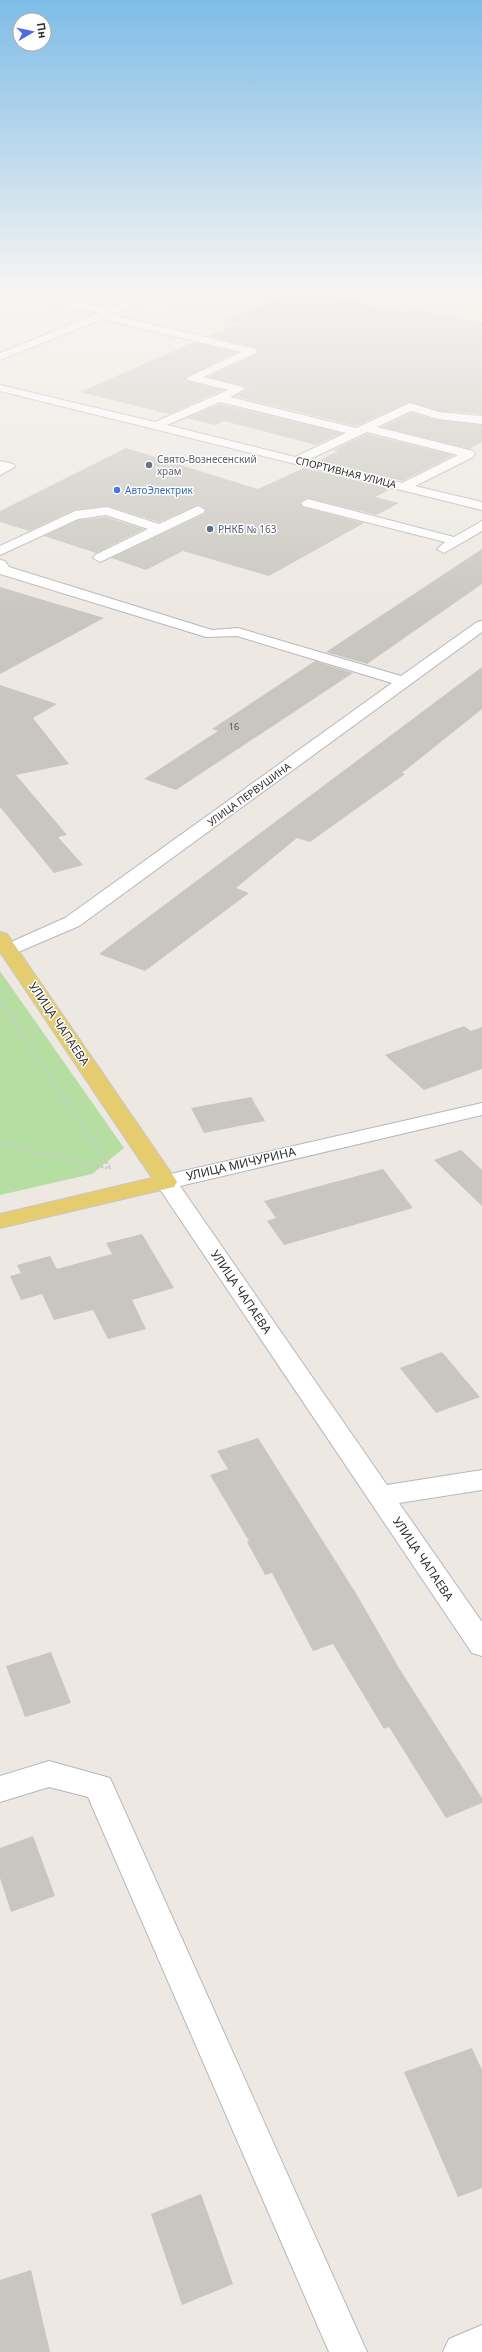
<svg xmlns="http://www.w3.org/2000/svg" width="482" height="2352" viewBox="0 0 482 2352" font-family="'Noto Sans',sans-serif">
<rect width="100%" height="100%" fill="#ede8e1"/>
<path fill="#ede5d3" d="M218 287H453L482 293V373L463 386 151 316Z"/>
<path fill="#b6dea3" d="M0 971 124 1148 92 1174 0 1195Z"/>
<path fill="#c9c6bf" d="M297 290 408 312 414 309 482 322V414L439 411 409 402 356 426 234 396 246 390V388L208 377 258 353 256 348 209 336 239 323 225 320Z
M194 342 236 352 185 378 188 381 223 390 169 414 80 392Z
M220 404 342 433 316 445 224 421 215 425 186 418Z
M411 413 438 420 482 425V442L469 449 381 427Z
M367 434 454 455 402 481 318 461 338 451 333 450Z
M126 448 258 489 304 468 391 489 375 497 399 503 377 515 307 498 300 503 303 507 364 523 269 576 183 551 146 570 111 558 204 514 206 510 199 505 159 522 107 506 74 510 29 531 0 522V511Z
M106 517 144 529 96 553 44 536 78 520Z
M482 549V584L367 664 326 652Z
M0 587 40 599 104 618 0 674Z
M315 661 353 673 176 790 144 779 218 731 212 729Z
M482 667V709L402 773 405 774 310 842 297 838 236 888 249 893 145 971 99 954Z
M0 685 57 704 33 718 69 764 16 775 67 835 58 837 83 865 54 873 0 807Z
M464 1026 471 1031 482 1027V1069L424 1090 385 1055Z
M251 1097 265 1121 204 1133 191 1108Z
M461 1150 482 1170V1206L434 1160Z
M383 1169 413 1208 284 1245 267 1221 276 1218 264 1201Z
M142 1234 174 1288 132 1300 146 1329 108 1339 93 1310 54 1320 42 1294 21 1300 10 1276 21 1273 17 1265 50 1256 57 1269 112 1254 106 1243Z
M442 1352 480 1397 436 1413 400 1368Z
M258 1438 357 1595 399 1668 482 1798V1803L446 1818 389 1727 384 1729 333 1644 313 1651 272 1573 265 1575 247 1542 249 1541 210 1475 228 1469 217 1451Z
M51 1652 71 1703 25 1717 6 1666Z
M33 1836 55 1896 11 1912 0 1878V1848Z
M472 2048 482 2070V2188L458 2197 404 2072Z
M201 2194 233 2284 182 2305 151 2214Z
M31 2270 50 2352H0V2280Z"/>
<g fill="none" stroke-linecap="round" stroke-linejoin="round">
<g stroke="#b5b7bf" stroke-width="2">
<path id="minor" d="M0 287 110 309 164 287H178L112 315 256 349V353L203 377 243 387 245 389 230 397 356 428 410 403 439 412 482 416V424L438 419 411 411 377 427 473 451 475 454 473 457 415 486 482 502V510L0 391V385L155 422 228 390 188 380 186 378 241 352 102 319 0 360V353L99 313 0 293ZM220 402 346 433 295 457 167 425ZM367 432 458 455 402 483 308 460Z
M0 461 13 464 15 467 0 475Z
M308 499 454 537 482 521V531L444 553 437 549 445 542 303 506 301 503Z
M198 506 205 510 203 513 100 562 93 558 95 555 148 529 106 515 78 519 0 555V546L75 511 107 507 159 524Z
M0 560 5 561 9 567 212 630 238 628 401 676 477 622 482 621V632L79 926 9 956 2 954 0 951 2 946 65 918 392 683 237 636 206 637 0 574Z
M482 1103V1115L180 1186 387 1485 482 1470V1490L399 1503 482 1622V1656L472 1653 155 1182 158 1177 166 1175Z
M49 1761 110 1778 367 2352H329L88 1797 49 1787 0 1802V1776Z
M482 2325V2352H443L449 2339Z"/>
</g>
<g stroke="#c8c8c8" stroke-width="2">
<path id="major" d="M0 932 7 934 174 1177 177 1182 174 1187 0 1228V1214L152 1178 0 952Z"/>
</g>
<path stroke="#c8c8c8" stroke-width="2" stroke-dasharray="2.5 2" stroke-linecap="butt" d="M0 1000 111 1169
M0 1144 111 1169"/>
<use href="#minor" fill="#fff" fill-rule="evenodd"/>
<use href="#major" fill="#e5cd6f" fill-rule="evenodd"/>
</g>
<linearGradient id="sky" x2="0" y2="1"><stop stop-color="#7ebce7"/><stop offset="0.47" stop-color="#f7f5f2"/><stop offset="1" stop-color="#f7f5f2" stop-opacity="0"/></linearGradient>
<rect width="482" height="616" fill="url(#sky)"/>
<circle fill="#6b7280" stroke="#fff" stroke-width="1.5" cx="149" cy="465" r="4"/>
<circle fill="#3f7fe0" stroke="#fff" stroke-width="1.5" cx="117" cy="490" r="4"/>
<circle fill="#5c6f8a" stroke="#fff" stroke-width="1.5" cx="210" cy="529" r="4"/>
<g text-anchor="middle" stroke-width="3" stroke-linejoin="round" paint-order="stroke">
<g font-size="9" fill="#545352">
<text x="234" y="730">16</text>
</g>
<g font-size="10" fill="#5b616d" stroke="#fff" text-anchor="start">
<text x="157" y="463">Свято-Вознесенский<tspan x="157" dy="12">храм</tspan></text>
</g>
<g font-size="10" fill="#2d2d2d" stroke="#fff">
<text transform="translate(346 472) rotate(14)" y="4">СПОРТИВНАЯ УЛИЦА</text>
<text transform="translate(249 794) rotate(-36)" y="4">УЛИЦА ПЕРВУШИНА</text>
</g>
<g font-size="10" fill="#366cbe" stroke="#fff" text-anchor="start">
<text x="125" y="494">АвтоЭлектрик</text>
</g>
<g font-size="10" fill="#4e5e75" stroke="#fff" text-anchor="start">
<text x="218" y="533">РНКБ № 163</text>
</g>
<g font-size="12" fill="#2d2d2d" stroke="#fff">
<text transform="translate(59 1024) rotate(56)" y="4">УЛИЦА ЧАПАЕВА</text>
<text transform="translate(241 1164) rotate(-13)" y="4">УЛИЦА МИЧУРИНА</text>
<text transform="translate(241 1292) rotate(56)" y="4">УЛИЦА ЧАПАЕВА</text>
<text transform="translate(423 1559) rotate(56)" y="4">УЛИЦА ЧАПАЕВА</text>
</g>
</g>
<g transform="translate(32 32) rotate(81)"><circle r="19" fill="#ffffff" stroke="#ababab"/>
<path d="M0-3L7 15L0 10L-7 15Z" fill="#516aea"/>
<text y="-6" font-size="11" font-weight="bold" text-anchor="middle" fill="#2d2d2d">Пн</text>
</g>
</svg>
